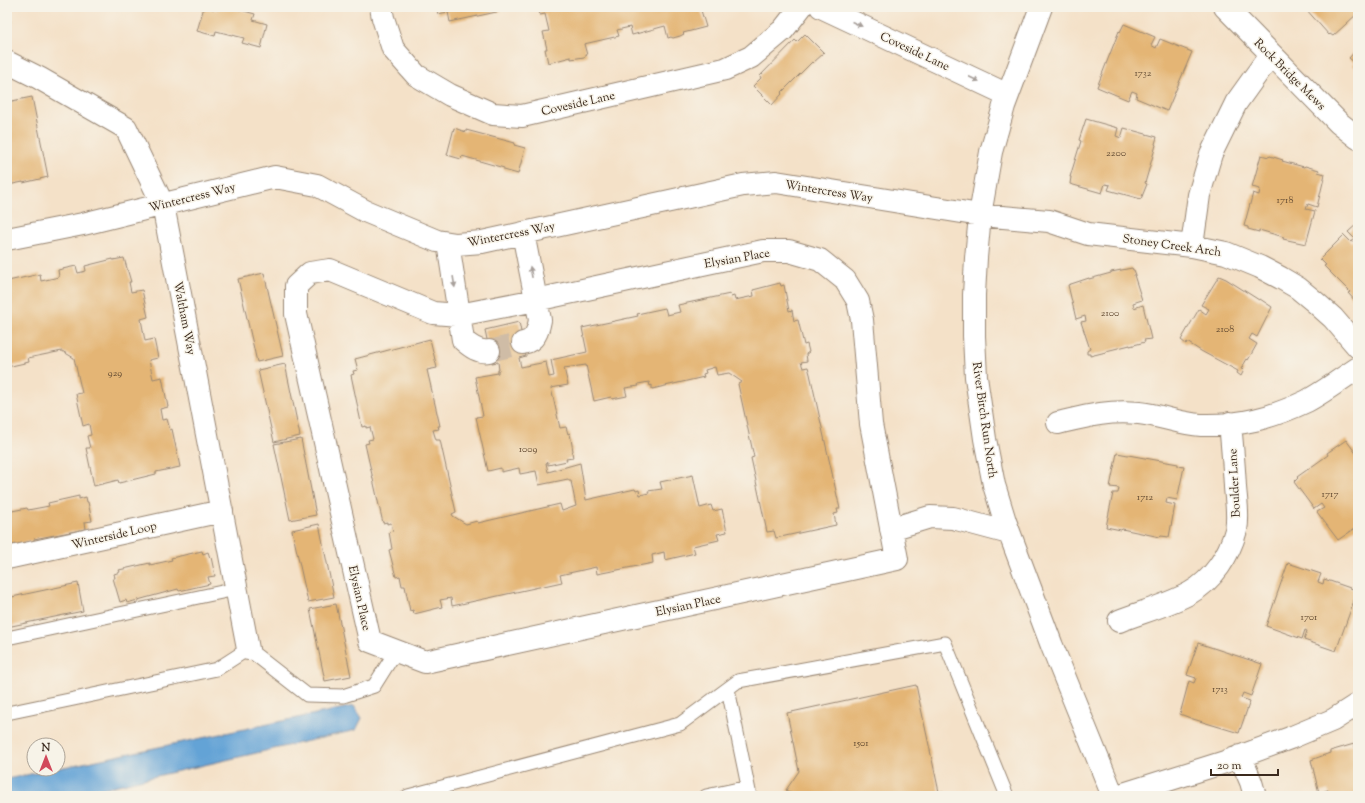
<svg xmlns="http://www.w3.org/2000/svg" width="1365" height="803" viewBox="0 0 1365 803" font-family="'Sorts Mill Goudy',serif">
<rect width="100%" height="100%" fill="#f7f3e8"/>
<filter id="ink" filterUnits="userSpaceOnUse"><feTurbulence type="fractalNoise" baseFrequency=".025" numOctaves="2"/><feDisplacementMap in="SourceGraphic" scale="8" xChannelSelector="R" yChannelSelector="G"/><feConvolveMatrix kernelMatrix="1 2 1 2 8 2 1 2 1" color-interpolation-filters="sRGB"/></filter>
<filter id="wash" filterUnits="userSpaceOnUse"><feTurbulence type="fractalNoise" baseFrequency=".012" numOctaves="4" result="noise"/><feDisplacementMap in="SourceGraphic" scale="16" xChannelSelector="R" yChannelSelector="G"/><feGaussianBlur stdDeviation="0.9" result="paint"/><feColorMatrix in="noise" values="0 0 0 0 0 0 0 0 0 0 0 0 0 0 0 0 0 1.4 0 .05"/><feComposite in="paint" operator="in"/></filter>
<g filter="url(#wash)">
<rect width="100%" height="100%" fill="#f4e1c8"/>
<path fill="#64a3d6" stroke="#50667a" d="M354 706 362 718 356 730 70 796H7V779Z"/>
<g id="blocks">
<path fill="#e4b575" d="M204 7 218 10 219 7H230L255 14 253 20 267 24 261 48 242 43 244 38 216 31 215 36 197 31Z
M436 7H500L501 11 450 22 448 12 438 14Z
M538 7H700L706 27 683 33 684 34 680 36 673 38 671 37 668 38 665 26 632 35 630 27 617 30 619 36 584 44 587 55 584 57 571 59V57L548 63 545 49H547L543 32 549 31 545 14 540 15Z
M1302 7H1357L1354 9 1358 13 1333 36 1330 34 1329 35 1305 8 1304 9Z
M7 19 11 21 7 28Z
M1124 24 1155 37 1151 45 1156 48 1160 39 1192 52 1167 111 1136 98 1137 93 1132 91 1128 100 1097 87 1119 31 1120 32Z
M805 34 824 53 813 63 812 62 781 93 782 94 772 105 753 86 761 78 760 76 795 40 797 42Z
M1358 48V69L1353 65 1355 63 1349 58Z
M32 97 48 177 23 183V182L8 185 7 182V102Z
M1086 119 1118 128 1116 136 1121 138 1124 128 1157 137 1155 144 1156 145 1145 183 1147 184 1141 199 1108 190 1110 185 1105 184 1102 193 1070 184 1071 177H1070L1081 141 1079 140Z
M454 128 466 132V130L515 143 514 145 525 148 518 174 504 170V168L462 156 461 159 447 155Z
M1261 155 1269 157 1270 156 1283 160 1282 161 1304 167 1305 166 1319 170 1318 172 1325 174 1317 207 1308 204 1306 209 1315 211 1306 244 1283 239 1284 237 1259 230V232L1248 229V227L1244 226 1253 193 1259 195 1260 189 1252 187Z
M1358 223V304L1348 293 1350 292 1324 266 1326 265 1320 259 1344 235 1351 242 1355 239 1348 232Z
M124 258 131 282H129L131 292 142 290 148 317 141 319 145 341 154 339 158 358 149 360 153 379 162 377 168 407 160 409 162 420 167 419 170 430 172 429 180 467 156 472V474L119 483 118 480 94 486 86 448H90L87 436 91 435 89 424 83 426 76 394 82 393 74 358 62 351 28 358 29 362 7 367V288H9L8 281 40 274 41 281 59 277 58 270 76 266 78 273 86 271 85 266 113 259V260Z
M1132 268 1133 270H1134L1136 275H1134L1142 300 1133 303 1134 308 1143 305 1151 339 1144 340 1145 342 1130 346V345L1106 351V352L1090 356V354H1087V351L1090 349 1081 322 1086 321 1085 316 1076 319 1068 285 1089 278V279L1111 273V272Z
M264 273 283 356 257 362 238 279Z
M1219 276 1226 279 1259 300 1260 299 1272 307 1257 337 1252 334 1249 339 1257 344 1248 360 1247 359 1241 369 1244 370 1241 376 1237 373 1238 371 1201 351 1187 342 1186 344 1181 340 1199 309 1206 314 1209 309 1201 305Z
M780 283 781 286 784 285 789 311 792 310 794 321 798 320 804 345 807 344 809 352 806 354 807 361 801 362 803 368 808 367 810 374 840 509H837L838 513 834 514 836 525 776 538 774 531 767 532 751 458 754 457 738 384 742 382 729 373 717 375 715 367 705 370 706 373 703 374 704 377 652 389V385L650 386 649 382 638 384 639 386 625 388 627 396 612 399 611 397 594 401 586 365 564 368 568 385 551 388 560 428 566 427 568 434 570 433 573 451 572 452 573 458 566 459 567 461 548 465V462L546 463 548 472 580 463 586 500 635 489 636 491 639 490 640 495 649 493 648 491 662 489 660 482 693 475 700 508 711 505 713 511 722 509 727 532 717 534 719 540 693 546 695 553 665 560 664 552 652 555 653 563 597 574 596 567 560 575 562 582 452 606 451 598 440 600 442 607 414 614 413 610 410 611 405 586H402L400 576 396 577 389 550 392 549 389 532 393 531 391 523 387 524V522L383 523 365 444 369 443 368 440 373 439 370 427 366 428V426L362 427 351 375 354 374 353 371 358 370 355 359 430 339 437 368 427 370 440 426H438L439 429 433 430 436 440H440L456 512 452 514 453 516 466 524 477 521 478 523 560 504 562 511 576 506 571 481H569L568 479 539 485 536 471 520 474 519 468 501 472V468L488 471 476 417 483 416 475 377 498 373V370H499L498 362 492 363 485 330 519 322 526 356 519 358 521 367 546 362 549 377 554 376 551 360 587 352 582 328 638 316 637 314 665 308 667 315 680 312 678 305 730 294 731 297 734 296 735 300 754 296 753 290Z
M285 364 300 436 274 442 258 370Z
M301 439 316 515 290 520 274 444Z
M1346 440 1358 456V523L1356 525 1357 527 1338 540 1317 512 1324 508 1321 504 1314 509 1294 482 1298 478 1297 477 1328 455 1327 453Z
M1117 453 1178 464V466L1184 467 1177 500 1167 498 1166 503 1175 505 1169 537 1161 536 1160 537 1122 529 1121 530 1106 527 1113 493H1118L1119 488 1110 487Z
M79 496V499L86 497 87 502H88L92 521 85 522 86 529 34 539V541L7 546V512L27 508 28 510 49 506 48 503Z
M319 524 334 597 308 602 292 530Z
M202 551 203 554 208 552 210 558 211 557 215 576 208 577 210 584 179 591 178 589 127 603 126 600 120 602 113 578H115L114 574 120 572 119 570 150 563V565L172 560 171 558Z
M1288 563 1321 574 1318 582 1323 584 1324 579 1356 590 1355 594 1356 595 1336 651 1304 640 1307 631 1305 630 1302 639 1266 626Z
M78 583 83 611 7 627V598Z
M336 604 351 676 325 681 310 609Z
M1198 643 1262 664 1251 696 1243 693 1241 698 1250 701 1239 733 1193 719 1180 714 1189 681 1194 683 1196 678 1187 675Z
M916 685 939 792 943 791 944 796H795L786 790 799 771 787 713Z
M1354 744 1355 747 1358 746V796H1330L1328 790 1319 793 1311 760 1330 753V751Z"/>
</g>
</g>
<g filter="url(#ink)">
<use href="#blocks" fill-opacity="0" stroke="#988673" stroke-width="1"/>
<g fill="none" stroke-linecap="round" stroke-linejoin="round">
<path stroke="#cfbca6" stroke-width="22" stroke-dasharray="22 11" stroke-linecap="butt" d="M489 351 523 343"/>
<g stroke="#988673" stroke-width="15">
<path id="lane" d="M7 638 236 589
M728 689 750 796
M7 713 217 669 248 649 307 695 343 696 374 686 396 651
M408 796 680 724 738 681 945 643 1007 796
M706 796 748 787"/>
</g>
<g stroke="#988673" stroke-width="24">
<path id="street" d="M381 7 383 18 393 49 416 75 450 95 493 114 522 116 725 69 751 57 783 30 801 7
M821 7 1008 95
M1041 7 1004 106 991 152 980 215 976 258 974 295V336L976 377 985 439 994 485 1005 521 1052 646 1113 796
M1225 7 1339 123 1358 138
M7 62 39 78 126 128 163 205 248 649
M7 239 83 224 275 177 317 185 365 211 437 241 456 244 482 242 743 185 776 182 980 215 1049 221 1088 234 1192 246 1226 253 1260 267 1281 278 1298 288 1315 302 1333 318 1358 347
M448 243 463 340C471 347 479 353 489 351
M1192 246 1199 195 1211 154 1236 103 1271 54
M763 251H789L820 260 845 280 858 301 862 320 871 424 897 559 425 662 370 641 296 314V286L310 273 330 270 433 313 459 315 536 300Z
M523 343C535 341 538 331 540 320L523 233
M1058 423C1087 416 1108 410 1139 413 1160 415 1180 424 1201 425 1241 426 1271 418 1307 401 1324 392 1341 379 1358 368
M891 529 930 517 953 518 1009 533
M7 558 222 511
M1119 621C1142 612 1168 605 1190 593 1213 580 1229 556 1236 530 1239 516 1236 501 1235 487 1234 466 1232 444 1230 423
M1240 756 1251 782 1255 796
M1117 796 1225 762 1290 738 1333 720 1358 704"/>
</g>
<use href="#lane" stroke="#fff" stroke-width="13"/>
<use href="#street" stroke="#fff" stroke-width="22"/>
</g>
<defs><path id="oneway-solid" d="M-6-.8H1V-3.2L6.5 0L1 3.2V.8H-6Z"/></defs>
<g fill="#a79f9a">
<use href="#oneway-solid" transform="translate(857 24) rotate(25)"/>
<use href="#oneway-solid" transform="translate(974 79) rotate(25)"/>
<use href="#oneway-solid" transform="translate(531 272) rotate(-101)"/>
<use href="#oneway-solid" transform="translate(454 282) rotate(81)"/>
</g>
</g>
<g text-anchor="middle" stroke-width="3" stroke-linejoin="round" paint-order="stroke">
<g font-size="10" fill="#654d34">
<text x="1143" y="76">1732</text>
<text x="1116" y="156">2200</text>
<text x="1285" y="203">1718</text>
<text x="1110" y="316">2100</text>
<text x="1225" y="332">2108</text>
<text x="115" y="376">929</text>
<text x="528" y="452">1009</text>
<text x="1330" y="497">1717</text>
<text x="1145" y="500">1712</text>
<text x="1309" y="620">1701</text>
<text x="1220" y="692">1713</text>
<text x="861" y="746">1501</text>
</g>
<g font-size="12" fill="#3b2a1e" stroke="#f7f3e8">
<text transform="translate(915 51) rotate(25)" y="4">Coveside Lane</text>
<text transform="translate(1290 74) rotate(45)" y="4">Rock Bridge Mews</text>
<text transform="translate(578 103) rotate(-13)" y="4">Coveside Lane</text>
<text transform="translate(829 191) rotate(9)" y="4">Wintercress Way</text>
<text transform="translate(192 197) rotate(-14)" y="4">Wintercress Way</text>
<text transform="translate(511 234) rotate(-11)" y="4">Wintercress Way</text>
<text transform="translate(1172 245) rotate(8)" y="4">Stoney Creek Arch</text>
<text transform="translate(737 258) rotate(-10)" y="4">Elysian Place</text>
<text transform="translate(185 318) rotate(79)" y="4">Waltham Way</text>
<text transform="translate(985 420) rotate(82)" y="4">River Birch Run North</text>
<text transform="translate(1234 483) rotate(-93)" y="4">Boulder Lane</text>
<text transform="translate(114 535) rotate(-13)" y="4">Winterside Loop</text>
<text transform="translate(360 598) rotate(77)" y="4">Elysian Place</text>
<text transform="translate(688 605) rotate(-12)" y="4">Elysian Place</text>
</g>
</g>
<rect width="1365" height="803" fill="none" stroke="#f7f3e8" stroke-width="24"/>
<g transform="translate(46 757)"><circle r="19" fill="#f7f3e8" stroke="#aca397"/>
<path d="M0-3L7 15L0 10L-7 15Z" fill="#d1495b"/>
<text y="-6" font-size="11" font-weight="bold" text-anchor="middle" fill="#3b2a1e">N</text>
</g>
<path d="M1211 769v6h67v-6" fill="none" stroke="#3b2a1e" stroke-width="2"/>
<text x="1217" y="769" font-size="12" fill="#3b2a1e" stroke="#f7f3e8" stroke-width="3" paint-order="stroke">20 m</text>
</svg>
